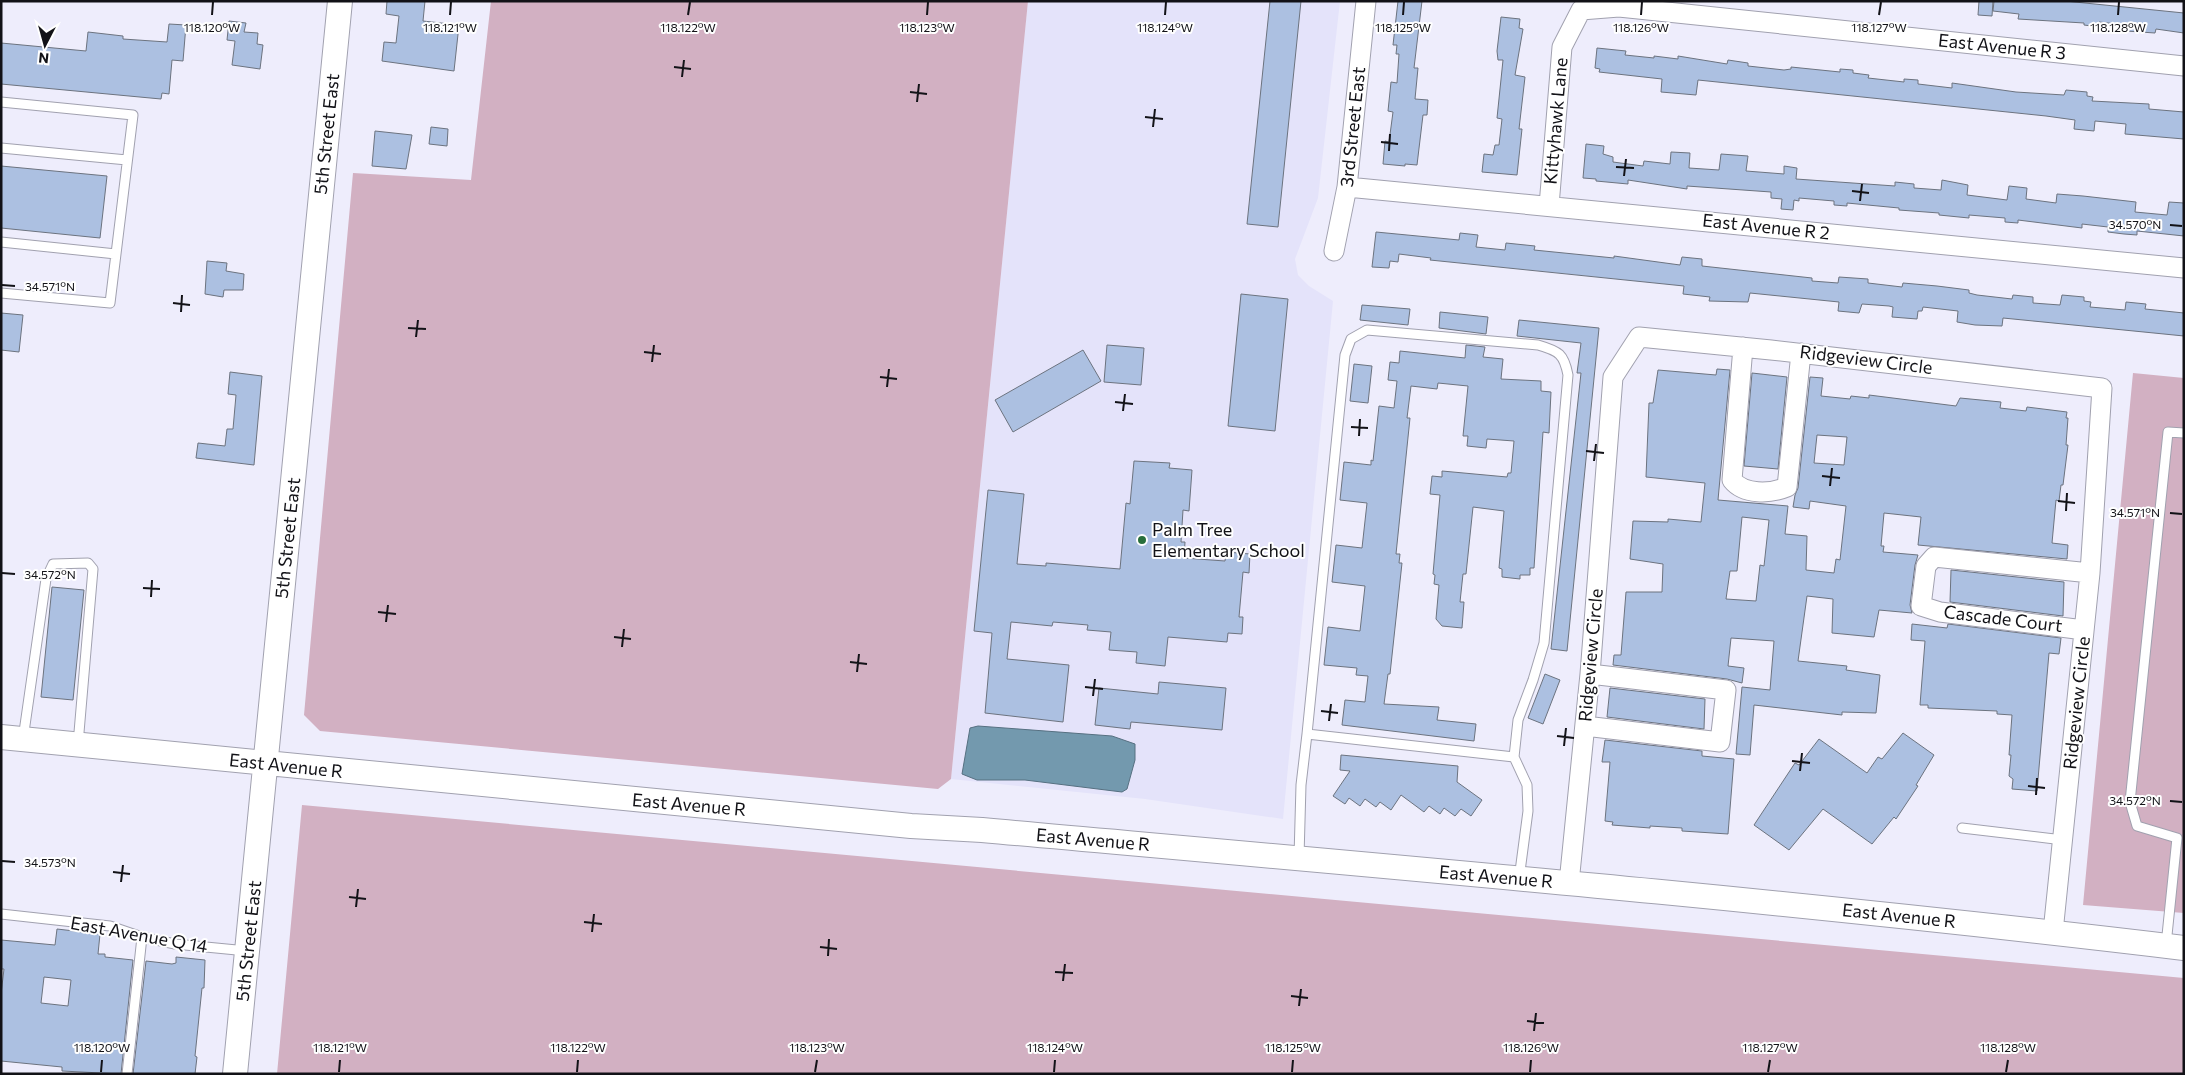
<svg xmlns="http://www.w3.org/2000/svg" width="2185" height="1075" viewBox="0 0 2185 1075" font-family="Commissioner,sans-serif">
<rect width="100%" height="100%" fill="#eeedfc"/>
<path fill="#e4e3fa" d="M1028 1H1340L1318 198 1295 259 1298 275 1309 286 1333 301 1283 819 1145 799 951 779Z"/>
<path fill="#d2b0c2" d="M491 1H1028L951 779 938 789 320 731 304 715 353 173 471 180Z
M2133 373 2184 378V913L2083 905Z
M302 805 2184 978V1074H277Z"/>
<path fill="#7399ae" stroke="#567081" d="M978 726 1112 736 1135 744V760L1127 789 1122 792 1025 780H977L962 774 970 728Z"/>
<path fill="#acc0e1" stroke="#6c737f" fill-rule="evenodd" d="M387 1H425L423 21 459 25 454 71 382 61 384 42 396 43 399 16 386 14Z
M1270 1H1301L1278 227 1247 224Z
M1398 1H1422L1414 68H1418L1415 99 1428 100 1427 115H1423L1417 165 1405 164V166L1383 164 1385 141 1389 142 1393 112 1388 111 1391 82 1397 83 1399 54H1396L1397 45H1393Z
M1979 1H1993L1992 16 1978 15Z
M1994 1H2065L2184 13V33L2156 29 2155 33 2126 31V25L2099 22V27L2084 25V23L2018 19 2019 14 1993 11Z
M1501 17 1520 19 1519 28 1523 29 1515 75 1525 77 1519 129H1522L1517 175 1482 172 1484 154 1493 155 1495 145H1499L1502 119 1497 118 1503 60H1498L1497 51Z
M229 21 246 23 244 32 258 33 257 44 263 45 260 69 232 65 235 41 227 40Z
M169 24 186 25 183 61 172 60 169 94 162 93 161 99 1 84V43L86 51 88 32 123 36V39L167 42Z
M1597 48 1626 51 1625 55 1654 58V56L1678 59V56L1727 64 1728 60 1748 63V66L1784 70 1791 69V67L1840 72V69L1853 70V73L1869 75 1868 78 1904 82V79L1918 80V84L1952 88V83L2016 92 2064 95 2066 90 2087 92V96L2093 97 2092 101 2149 104V109L2184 112V139L2125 134 2126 124 2095 121 2094 131 2074 129 2075 120 2046 116 1698 80 1696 95 1661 92 1662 79 1599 72 1600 69 1595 68Z
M431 127 448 129 447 146 429 144Z
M375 131 412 135 406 169 372 166Z
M1586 144 1604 146 1603 154 1613 157V162L1643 166 1644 161 1670 164 1671 152 1690 153 1689 168 1719 170 1721 154 1748 156 1746 171 1784 174V166L1797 168 1796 179 1895 186V182L1914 184V188L1941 190 1942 180 1968 185 1967 195 2007 200 2009 186 2027 188 2026 199 2056 203 2057 194 2083 196 2136 202 2135 212 2167 215 2169 202 2184 203V236L2137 231V235L2124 234 2108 232V227L2082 224V228L2018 220V223L2005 222V218L1969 215V218L1939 215V213L1899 210V208L1847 203V206L1834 205V201L1799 198V201L1794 200 1793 210 1781 209 1782 199 1771 198V192L1687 186V189L1628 180V184L1596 181V179L1583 178Z
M1 166 107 176 100 238 1 228Z
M1376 232 1459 240 1460 233 1478 235 1476 247 1505 250 1506 243 1535 246 1534 250 1614 258V256L1680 265 1682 257 1702 259V266L1812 278V281L1838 283 1839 277 1868 279V283L1902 287 1903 283 1937 286 1969 290V293L1977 295 2012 299 2013 295 2033 297V303L2060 305 2062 295 2084 297V301L2091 302 2090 307 2125 310 2126 302 2146 304 2145 309 2184 313V336L2003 318 2002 326 1975 325 1957 322 1958 311 1923 307 1922 311H1918L1917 319 1892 317 1893 307 1889 306 1862 304 1859 313 1838 311 1839 302 1750 293 1748 302 1709 301 1710 297 1683 294 1684 286 1430 260 1431 258 1399 254 1398 262 1390 261 1389 268 1372 267Z
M207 261 227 263 226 271 244 274 243 290H224L223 297 205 294Z
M1241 294 1288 299 1275 431 1228 426Z
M1362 305 1410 309 1408 325 1360 320Z
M1440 312 1488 317 1486 334 1439 328Z
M1 313 23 315 19 352 1 350Z
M1519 320 1599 328 1567 651 1551 649 1581 373H1577L1581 343 1517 336Z
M1107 345 1144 348 1141 385 1104 382Z
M1466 345 1485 347 1483 357 1503 359 1501 379 1541 381V391L1551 392 1549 433 1543 432 1534 568H1530V575H1520V579L1502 577V569L1499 568 1504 511 1473 507 1466 574H1463L1460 602H1464L1462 628 1442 626 1436 619 1439 585 1434 584 1435 575 1433 574 1440 495 1430 494 1432 476 1442 477V471L1507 477 1508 473H1511L1514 441 1487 439 1486 448 1467 446 1468 436H1463L1468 386 1438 383 1437 389 1411 386 1407 418H1410L1396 554H1400L1399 563H1402L1390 674H1388L1384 704 1439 707 1437 720 1476 724 1474 741 1342 725 1345 700 1365 702 1368 676 1356 675 1357 668 1324 665 1328 627 1360 631 1365 586 1332 582 1336 545 1362 548 1367 503 1340 500 1344 462 1371 465V460L1373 461 1379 406 1394 408 1397 381 1388 380 1390 362 1399 363 1400 351 1465 358Z
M1083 350 1101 381 1013 432 995 400Z
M1354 364 1372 366 1368 403 1350 401Z
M1717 369 1730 370 1718 500 1788 506 1785 534 1807 536 1806 570 1834 573 1836 559 1840 560 1846 506 1810 501 1809 509 1793 507 1795 495 1798 488 1810 377 1823 378 1821 396 1850 399 1851 396 1869 398V395L1956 406 1960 398 2001 402 2000 408 2026 411 2027 407 2067 412 2066 418H2068L2066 445H2068L2063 485H2061L2059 501 2056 500 2052 543 2068 545 2067 559 1918 545 1921 517 1884 513 1881 546H1884L1883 552 1918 555 1915 565 1910 605 1912 613 1879 610 1874 637 1832 633 1833 599 1807 596 1798 661 1847 666 1846 670 1880 675 1876 713 1842 712V715L1754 705 1750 755 1736 754 1742 687 1770 690 1774 641 1731 638 1728 666 1744 668 1742 683 1727 679 1613 665 1614 655H1621L1626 592H1662L1663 564 1630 559 1633 521 1668 522V519L1701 522 1705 483 1646 477 1649 403H1653L1658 370 1716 375ZM1817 435 1847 437 1844 465 1814 463ZM1742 517 1769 520 1764 566 1760 565 1756 601 1726 599 1730 571H1737Z
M230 372 262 376 254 465 196 458 198 443 225 446 227 429H233L236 395 228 394Z
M1752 373 1787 377 1778 469 1744 466Z
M1134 461 1170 463 1169 468 1192 470 1189 511 1183 510 1181 542H1185L1184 558 1225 561 1226 552 1250 554 1249 573 1243 572 1239 617H1243L1242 634 1228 633 1227 642 1168 637 1165 666 1136 663 1137 652 1109 650 1111 632 1087 630 1088 625 1053 622 1052 626 1011 622 1007 659 1069 665 1063 722 985 713 992 633 974 631 988 490 1024 494 1017 564 1046 566V563L1120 569 1126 503 1130 504Z
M1951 570 2064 582 2063 616 1950 602Z
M52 587 84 590 73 700 41 697Z
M1912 624 1947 628 1948 624 2061 638 2059 654 2049 653 2037 791 2012 789 2013 779 2009 776 2011 755H2009L2012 715 1997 714V711L1928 708V705H1920L1925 641 1911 640Z
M1545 674 1560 680 1543 724 1528 718Z
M1159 682 1226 688 1222 730 1131 722 1130 729 1095 725 1099 688 1158 694Z
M1610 688 1705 699 1704 729 1607 717Z
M1903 733 1934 755 1916 785 1918 786 1896 819 1894 817 1872 844 1823 809 1789 850 1754 825 1795 763 1799 765 1819 739 1867 773 1878 757 1882 759Z
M1605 740 1702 751V756L1734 759 1728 834 1682 831V828L1650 826V828L1612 825 1613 822 1605 821 1610 762H1602Z
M1341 755 1458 766 1457 782 1482 800 1471 816 1461 809 1455 816 1444 808 1440 814 1429 806 1424 812 1401 795 1391 810 1380 802 1376 807 1365 799 1360 806 1349 798 1345 804 1333 796 1350 771 1340 770Z
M57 929 100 934 98 954H105V957L133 960 121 1074 62 1071V1067L1 1061V994L4 969H1V940L55 945ZM44 977 71 980 68 1006 41 1003Z
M176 957 205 960 204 988H202L195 1056 197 1057 195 1074H133L146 961 172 964 176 963Z"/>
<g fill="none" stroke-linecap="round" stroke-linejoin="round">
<g stroke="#a1a1af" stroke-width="11">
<path id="service" d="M1 102 133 115 110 303 1 293
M1 148 127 160
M1 242 116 254
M1307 734 1345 355 1351 339 1367 330 1538 345C1559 351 1564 354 1568 375L1544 643 1533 680 1518 720 1514 757
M23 739 46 579 53 564 88 563 93 569 78 744
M1962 828 2063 840
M1299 857 1301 785 1307 734 1514 757 1527 785 1528 811 1519 879
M1 914 110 926 142 937 175 944 247 951
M2166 945 2177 838 2137 826 2130 802 2168 432 2184 433
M127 1074 142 937"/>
</g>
<g stroke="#a1a1af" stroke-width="21">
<path id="minor" d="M1347 187 2184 268
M1549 206 1562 47 1581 10 1619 7 2184 66
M1334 251 1347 187 1366 1
M1743 347 1732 480C1744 495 1770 494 1787 487L1801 353
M2084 630 1940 612 1921 606 1926 566 1934 557 2090 573
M1585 726 1720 742 1726 690 1590 674
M1569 883 1590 674 1613 377 1639 337 1771 350 2102 388 2090 573 2053 932"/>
</g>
<g stroke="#a1a1af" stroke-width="26">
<path id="tertiary" d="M1 737 911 826 982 830C1383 866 1784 900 2184 948
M235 1074 340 1"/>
</g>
<use href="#service" stroke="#fff" stroke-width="9"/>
<use href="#minor" stroke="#fff" stroke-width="19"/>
<use href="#tertiary" stroke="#fff" stroke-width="24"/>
</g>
<path fill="none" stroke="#121217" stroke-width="2" d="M212 15 213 2M450 15 451 2M688 15 690 2M927 15 928 2M1165 15 1166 2M1403 15 1404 2M1641 15 1642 2M1879 15 1881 2M2118 15 2119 2M674 67 691 69M682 77 684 60M910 92 927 94M917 102 919 84M1145 117 1163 119M1153 127 1155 109M1381 142 1398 144M1389 151 1390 134M1616 167 1634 168M1624 176 1626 159M1852 191 1869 193M1860 201 1862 184M2170 225 2182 226M2 285 15 286M173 303 190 305M181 312 182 295M408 328 426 329M416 337 418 320M644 352 661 354M652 362 654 345M880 377 897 379M887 387 889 369M1115 402 1133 404M1123 411 1125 394M1351 427 1368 428M1359 436 1360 419M1586 451 1604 453M1594 461 1596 444M1822 476 1840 478M1830 486 1832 468M2058 501 2075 503M2066 511 2067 493M2170 513 2182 514M2 573 15 574M143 588 160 589M151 597 152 580M378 612 396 614M386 622 388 605M614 637 631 639M622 647 624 629M850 662 867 664M857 672 859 654M1085 687 1103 689M1093 696 1095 679M1321 711 1338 713M1329 721 1331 704M1557 736 1574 738M1564 746 1566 728M1792 761 1810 763M1800 771 1802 753M2028 786 2045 788M2036 795 2037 778M2170 801 2182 802M2 861 15 862M113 872 130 874M121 882 123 865M349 897 366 899M356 907 358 889M584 922 602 924M592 932 594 914M820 947 837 949M828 956 829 939M1055 972 1073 973M1063 981 1065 964M1291 996 1308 998M1299 1006 1301 989M1527 1021 1544 1023M1534 1031 1536 1013M101 1072 102 1060M339 1072 340 1060M577 1072 578 1060M815 1072 817 1060M1054 1072 1055 1060M1292 1072 1293 1060M1530 1072 1531 1060M1768 1072 1770 1060M2006 1072 2008 1060"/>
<circle fill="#286e3a" stroke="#fff" stroke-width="2" cx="1142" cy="540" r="5"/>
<g text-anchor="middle" stroke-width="4" stroke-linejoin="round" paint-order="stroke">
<g font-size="18" fill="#121217" stroke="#fff">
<text transform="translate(2002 47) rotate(6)" y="6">East Avenue R 3</text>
<text transform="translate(1556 121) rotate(-85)" y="6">Kittyhawk Lane</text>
<text transform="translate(1353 127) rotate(-84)" y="6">3rd Street East</text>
<text transform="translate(327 134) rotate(-84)" y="6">5th Street East</text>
<text transform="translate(1766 227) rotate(6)" y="6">East Avenue R 2</text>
<text transform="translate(1866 360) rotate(7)" y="6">Ridgeview Circle</text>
<text transform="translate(288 538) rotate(-84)" y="6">5th Street East</text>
<text transform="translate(2003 619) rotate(7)" y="6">Cascade Court</text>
<text transform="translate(1591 655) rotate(-85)" y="6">Ridgeview Circle</text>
<text transform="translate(2077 703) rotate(-84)" y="6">Ridgeview Circle</text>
<text transform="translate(286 766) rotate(6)" y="6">East Avenue R</text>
<text transform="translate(689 805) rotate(5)" y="6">East Avenue R</text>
<text transform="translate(1093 840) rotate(5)" y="6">East Avenue R</text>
<text transform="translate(1496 877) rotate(5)" y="6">East Avenue R</text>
<text transform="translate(1899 916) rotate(6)" y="6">East Avenue R</text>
<text transform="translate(139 935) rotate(10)" y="6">East Avenue Q 14</text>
<text transform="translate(249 941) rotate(-84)" y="6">5th Street East</text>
</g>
<g font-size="18" fill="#121217" stroke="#fff" text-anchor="start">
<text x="1152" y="536">Palm Tree<tspan x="1152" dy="21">Elementary School</tspan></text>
</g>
</g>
<g font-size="12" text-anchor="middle" fill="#121217" stroke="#fff" stroke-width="4" stroke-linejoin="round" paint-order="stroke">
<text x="212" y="32">118.120°W</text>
<text x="450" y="32">118.121°W</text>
<text x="688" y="32">118.122°W</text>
<text x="927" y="32">118.123°W</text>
<text x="1165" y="32">118.124°W</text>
<text x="1403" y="32">118.125°W</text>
<text x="1641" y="32">118.126°W</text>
<text x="1879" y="32">118.127°W</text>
<text x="2118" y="32">118.128°W</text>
<text x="2135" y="229">34.570°N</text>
<text x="50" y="291">34.571°N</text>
<text x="2135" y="517">34.571°N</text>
<text x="50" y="579">34.572°N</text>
<text x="2135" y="805">34.572°N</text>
<text x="50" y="867">34.573°N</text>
<text x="102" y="1052">118.120°W</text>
<text x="340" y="1052">118.121°W</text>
<text x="578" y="1052">118.122°W</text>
<text x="817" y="1052">118.123°W</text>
<text x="1055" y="1052">118.124°W</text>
<text x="1293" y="1052">118.125°W</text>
<text x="1531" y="1052">118.126°W</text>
<text x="1770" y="1052">118.127°W</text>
<text x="2008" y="1052">118.128°W</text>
</g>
<rect width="2185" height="1075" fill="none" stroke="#121217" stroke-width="5"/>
<g transform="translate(45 45) rotate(186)" stroke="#ffffff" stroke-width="4" paint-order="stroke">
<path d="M0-4L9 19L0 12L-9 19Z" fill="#121217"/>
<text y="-8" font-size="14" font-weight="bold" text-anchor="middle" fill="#121217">N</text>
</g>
</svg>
